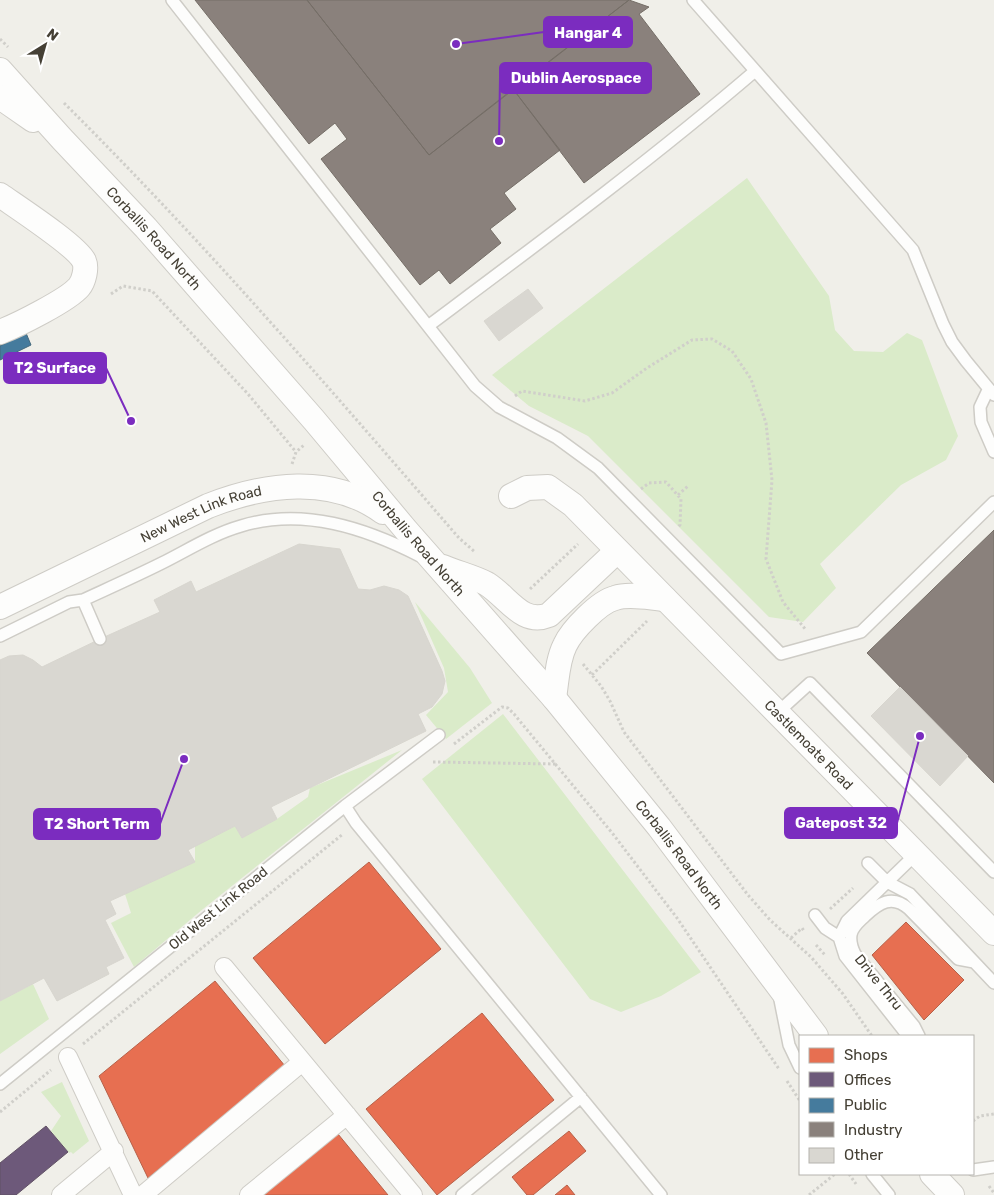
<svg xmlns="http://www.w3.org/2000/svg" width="994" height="1195" viewBox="0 0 994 1195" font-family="Rubik,sans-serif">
<rect width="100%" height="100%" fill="#f0efe9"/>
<path fill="#daebc9" d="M747 178 829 296 835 330 854 351 883 352 907 333 922 340 958 436 946 460 901 485 820 564 836 588 803 622 769 617 588 436 529 406 492 375Z
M415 602 470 668 492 703 446 739 426 715 448 692 444 668Z
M503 714 701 972 661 996 621 1012 590 999 422 779Z
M402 750 203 909 134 967 111 923 131 913 125 894 195 862V846L235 826 242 838 277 819 308 797 310 788Z
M33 984 49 1019 0 1054V1001Z
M62 1082 89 1141 73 1154 71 1152 69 1153 51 1131 61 1116 41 1092Z"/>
<path fill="#e76f51" stroke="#b66149" d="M369 862 441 949 325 1044 253 958Z
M906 922 964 980 924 1020 872 955Z
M215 981 285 1066 148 1178 99 1076Z
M482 1013 554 1100 437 1195 366 1109Z
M569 1131 586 1151 533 1195H527L512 1177Z
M338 1134 388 1195H263Z
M567 1185 575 1195H555Z"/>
<path fill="#6d597a" stroke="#615265" d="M46 1126 68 1152 16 1195H0V1163Z"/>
<path fill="#457b9d" stroke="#45697e" d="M26 333 31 345 0 360V346Z"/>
<path fill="#8a817c" stroke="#756e67" d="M195 0H307L429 155 513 89 560 150 504 193 516 209 490 229 501 243 450 284 439 270 420 285 321 159 347 139 335 123 309 144Z
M307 0H629L429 155Z
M629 0 649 7 639 14 700 94 584 183 513 89Z
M994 530V783L867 653Z"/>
<path fill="#d9d7d1" stroke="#d8d6cf" d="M528 289 543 308 499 341 484 321Z
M299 544 340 549 358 589 370 590 384 586 399 590 408 596 442 671 445 681 442 694 432 707 418 714 426 731 271 807 277 819 242 838 235 826 188 850 195 862 110 901 116 914 105 920 124 958 106 967 109 974 57 1001 44 978 0 1001V660L9 656 23 655 33 660 42 667 100 639 160 612 154 600 191 581 196 592Z
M900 687 968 756 940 786 871 716Z"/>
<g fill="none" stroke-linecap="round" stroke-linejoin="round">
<g stroke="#ceccc6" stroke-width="14">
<path id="service" d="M172 0 475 386 499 407 557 438 598 468 781 654 861 632 994 502
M693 0 913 250 943 324 952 342 966 361 994 395
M428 326C539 243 650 161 755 71
M988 390 980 407 981 422 994 452
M0 636 69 602 83 600
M100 639 83 600C109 588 136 576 162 563 188 550 213 534 241 526 303 507 365 528 420 556
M777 713 810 683 994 872
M345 806 356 823 661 1195
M868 863 887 882 910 894 994 983
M815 915 825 928 839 937
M779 995 789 1045 800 1068
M908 1036 845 956 839 937 847 921 916 854
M919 1036 914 1026 855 954C852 948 850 942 851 935 852 927 859 922 865 916 879 903 892 894 909 909L958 959 974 962
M0 1084 345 806 439 735
M973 1170 994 1167
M872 1174 889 1195
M462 1195 581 1097"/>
</g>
<g stroke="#ceccc6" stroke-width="20">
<path id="pedestrian" d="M224 967 413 1195
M68 1057 133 1195
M61 1195 114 1151
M143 1195 302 1062
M249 1195 347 1115"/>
</g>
<g stroke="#ceccc6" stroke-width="26">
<g id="minor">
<path id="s1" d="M0 70 62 139 146 228 314 420 406 530 554 698 659 827 816 1036"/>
<path d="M0 97 33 120"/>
<path d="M0 195C17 207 77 246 84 261 87 268 84 281 79 287 68 300 18 325 0 332"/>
<path id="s2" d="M511 496 527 488 548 487 573 505 994 933"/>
<path d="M443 567C457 573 474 577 487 584 508 597 522 626 549 615L617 551"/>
<path id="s3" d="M0 607 208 506C264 484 331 474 383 512"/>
<path d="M554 698C557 680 557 661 565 645 572 630 599 602 615 598 630 593 650 598 665 599"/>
<path d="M932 1174 952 1195"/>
</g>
</g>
<path stroke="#d0cfca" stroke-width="3" stroke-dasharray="2.5 2.5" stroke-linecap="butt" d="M0 39 8 47
M64 103C203 241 331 390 459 538L475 552
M111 294 123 286 152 291 248 394 296 452
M515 396 522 391 585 401 612 393 647 368 692 340 712 339 732 351 751 379 766 423 772 480 766 559 783 602 806 630
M292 464 296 452 304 445
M641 489 649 483 666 482 681 499 680 525 678 527
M678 495 688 486
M530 589 578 544
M583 664 601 686 610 701 624 732 748 895 770 920 811 957 843 994 872 1036
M592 675 647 621
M454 744 502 707 508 708 514 714 613 834 677 918 779 1069
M433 762 556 764
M830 909 853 888
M791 938 802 928 804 931
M816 945 825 955
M83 1044 343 834
M787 1081 800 1101
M0 1112 51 1070
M973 1121 980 1116 994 1114
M849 1174 856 1184
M989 1186 994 1193
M809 1195 835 1174"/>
<use href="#service" stroke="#fdfdfc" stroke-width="11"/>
<use href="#pedestrian" stroke="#fdfdfc" stroke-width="18"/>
<use href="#minor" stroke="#fdfdfc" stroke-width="24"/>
</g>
<g text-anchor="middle" stroke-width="5" stroke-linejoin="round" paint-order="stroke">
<g font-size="14" fill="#454035" stroke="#fff">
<text dy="5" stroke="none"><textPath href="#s1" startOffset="228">Corballis Road North</textPath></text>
<text dy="5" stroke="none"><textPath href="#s3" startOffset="222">New West Link Road</textPath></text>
<text dy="5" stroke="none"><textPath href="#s1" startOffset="632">Corballis Road North</textPath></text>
<text dy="5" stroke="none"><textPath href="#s2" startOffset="406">Castlemoate Road</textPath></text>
<text dy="5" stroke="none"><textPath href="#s1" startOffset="1038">Corballis Road North</textPath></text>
<text transform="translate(218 908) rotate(-39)" y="5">Old West Link Road</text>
<text transform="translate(879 982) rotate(51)" y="5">Drive Thru</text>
</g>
</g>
<path fill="none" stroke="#7b2cbf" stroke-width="2" d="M456 44L544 32M499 141L500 78M131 421L106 368M920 736L897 823M184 759L160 824"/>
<g fill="#7b2cbf" stroke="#fff" stroke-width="2">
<circle cx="456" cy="44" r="5"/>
<circle cx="499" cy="141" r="5"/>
<circle cx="131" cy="421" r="5"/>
<circle cx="920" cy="736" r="5"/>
<circle cx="184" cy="759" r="5"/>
</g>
<g fill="#7b2cbf" stroke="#7b2cbf" stroke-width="2">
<rect x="544" y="17" width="88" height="30" rx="5"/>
<rect x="500" y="63" width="151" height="30" rx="5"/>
<rect x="4" y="353" width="102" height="30" rx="5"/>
<rect x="785" y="808" width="112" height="30" rx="5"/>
<rect x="34" y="809" width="126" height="30" rx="5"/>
</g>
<g font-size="15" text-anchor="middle" font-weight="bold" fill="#fff">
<text x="588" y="38">Hangar 4</text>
<text x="576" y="83">Dublin Aerospace</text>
<text x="55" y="373">T2 Surface</text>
<text x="841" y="828">Gatepost 32</text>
<text x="97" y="829">T2 Short Term</text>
</g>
<rect x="799" y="1035" width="175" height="140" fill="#ffffff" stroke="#b5b3ae"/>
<rect x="809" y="1048" width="25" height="15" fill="#e76f51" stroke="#b5b3ae"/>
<text x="844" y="1060" font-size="15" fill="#454035">Shops</text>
<rect x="809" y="1072" width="25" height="15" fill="#6d597a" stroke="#b5b3ae"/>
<text x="844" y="1085" font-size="15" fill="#454035">Offices</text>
<rect x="809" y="1098" width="25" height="15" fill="#457b9d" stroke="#b5b3ae"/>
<text x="844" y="1110" font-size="15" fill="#454035">Public</text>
<rect x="809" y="1122" width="25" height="15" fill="#8a817c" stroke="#b5b3ae"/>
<text x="844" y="1135" font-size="15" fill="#454035">Industry</text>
<rect x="809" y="1148" width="25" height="15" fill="#d9d7d1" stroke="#b5b3ae"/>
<text x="844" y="1160" font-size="15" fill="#454035">Other</text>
<g transform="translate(45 45) rotate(37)" stroke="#ffffff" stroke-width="4" paint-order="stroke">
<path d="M0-4L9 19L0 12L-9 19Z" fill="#454035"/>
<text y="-8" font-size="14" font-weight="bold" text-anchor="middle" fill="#454035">N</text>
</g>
</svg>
